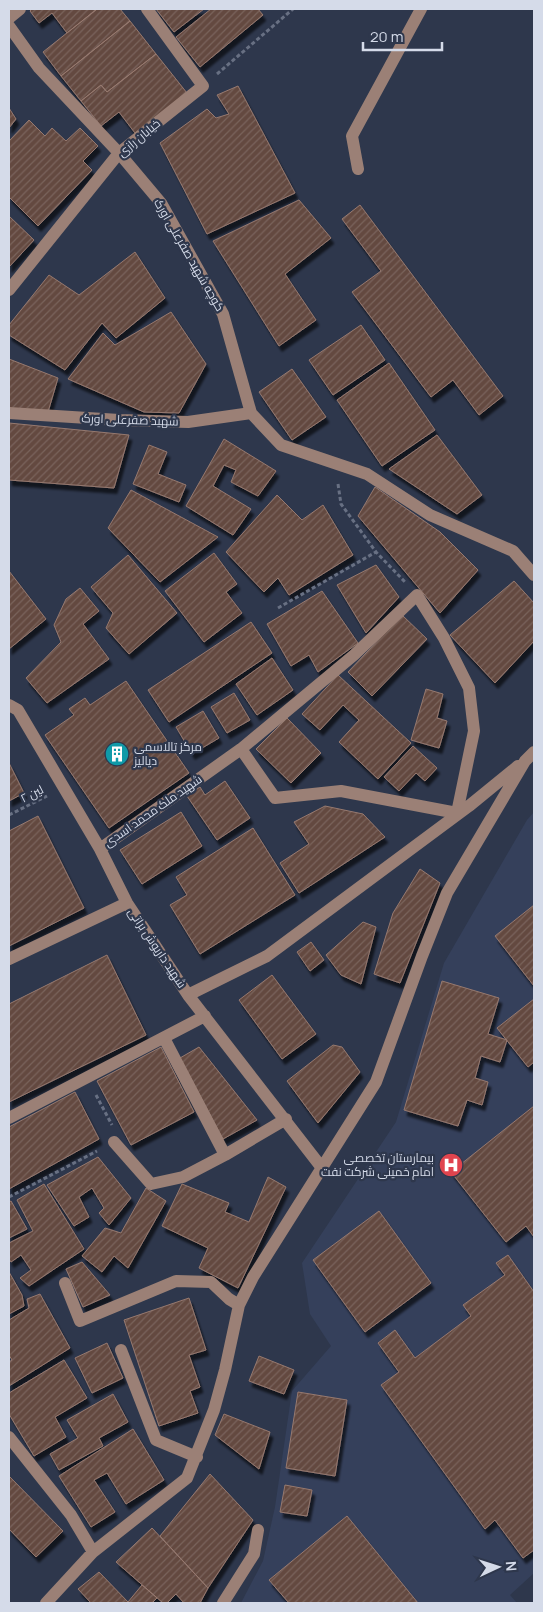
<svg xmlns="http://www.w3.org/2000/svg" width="543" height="1612" viewBox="0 0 543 1612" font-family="Manrope,Cairo,sans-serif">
<defs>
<pattern id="building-hatch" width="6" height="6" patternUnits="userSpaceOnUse" patternTransform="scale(1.25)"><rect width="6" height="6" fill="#644940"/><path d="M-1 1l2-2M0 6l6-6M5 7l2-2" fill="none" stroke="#79635c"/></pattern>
<filter id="shadow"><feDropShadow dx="3" dy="5.5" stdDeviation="1" flood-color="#0009"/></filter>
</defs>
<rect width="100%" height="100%" fill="#2e374c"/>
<path fill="#35405b" d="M534 812V1573L510 1595 517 1603H241L263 1561 275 1507 292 1391 331 1346 310 1314 302 1263 396 1122 444 963 527 820Z"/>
<path fill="url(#building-hatch)" stroke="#96796f" filter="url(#shadow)" d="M32 9H97L67 33 52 13 39 23 30 11Z
M97 9H120L130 21 61 76 43 52Z
M156 9H204L174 32Z
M211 9H258L263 15 200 67 176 37Z
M130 21 156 54 107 92 101 85 81 101 61 76Z
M156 54 187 93 135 133 119 112 101 126 81 101 101 85 107 92Z
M238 86 295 193 207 234 160 143 207 109 216 118 229 114 217 95Z
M9 108 16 119 9 128Z
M29 120 45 136 52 128 66 141 80 128 98 146 83 161 92 170 38 226 9 197V141Z
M299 200 331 238 285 274 316 320 279 346 213 241Z
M360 205 503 396 479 415 453 380 431 397 352 292 381 271 342 219Z
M9 216 34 240 9 267Z
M135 252 165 298 116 338 102 323 65 370 9 335V325L49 275 79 295Z
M171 312 206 364 179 413 144 412 68 379 103 333 115 345Z
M361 325 385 360 333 395 309 360Z
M9 359 58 378 48 412 9 409Z
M389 363 435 430 382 466 337 400Z
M292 369 326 417 292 440 259 392Z
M9 423 129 435 114 488 9 480Z
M437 435 482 495 457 514 389 469Z
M224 439 276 471 258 496 231 482 236 470 224 465 213 486 251 509 233 535 186 506Z
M149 445 167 452 158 474 186 485 179 502 133 484Z
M375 487 440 532 478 570 440 613 358 516Z
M131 490 218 537 160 582 108 528Z
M277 495 302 520 323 505 353 555 289 595 278 578 264 592 226 552Z
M214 553 237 584 226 592 242 613 204 642 165 591Z
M128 555 177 613 129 654 106 628 113 613 91 587Z
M376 565 399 597 366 633 337 585Z
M9 571 46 619 9 649Z
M514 581 534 603V641L495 683 450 635Z
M80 588 99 611 83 624 109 659 47 703 26 678 61 642 54 625 66 599Z
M322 591 358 643 318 672 309 655 291 666 267 624Z
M402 615 427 639 372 696 348 672Z
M251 622 272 653 169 722 148 690Z
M272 658 293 690 257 715 236 684Z
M338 675 411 743 378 779 339 742 359 720 343 705 320 730 302 714Z
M126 681 189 773 109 828 45 735 74 715 69 709 85 698 90 705Z
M426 689 443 694 437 718 447 721 439 748 411 740Z
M234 693 250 720 227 733 211 707Z
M203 711 219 738 192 754 176 727Z
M287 718 321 753 291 783 256 749Z
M413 746 437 768 425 781 416 773 399 791 384 777Z
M9 763 24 793 9 801Z
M225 781 250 818 217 840 187 796 200 787 205 795Z
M325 806 363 814 385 837 299 893 280 863 309 844 294 822Z
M181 812 202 846 142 884 120 850Z
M38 816 84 908 9 946V831Z
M253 828 295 895 200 954 170 905 187 895 176 877Z
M420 869 440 883 400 983 374 974 393 913Z
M534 905V986L495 936Z
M363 922 376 927 361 984 341 975 326 955Z
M311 942 324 960 310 971 297 952Z
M107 955 146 1035 9 1102V1004Z
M272 975 316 1034 282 1059 239 1000Z
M442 981 499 998 488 1034 507 1040 500 1062 481 1056 475 1078 488 1082 482 1105 467 1100 458 1126 404 1110Z
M534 999V1062L528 1067 497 1028Z
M333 1045 342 1047 360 1072 318 1123 287 1081Z
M161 1047 194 1112 131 1145 97 1081Z
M199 1047 257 1120 223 1139 180 1058Z
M75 1092 99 1139 9 1189V1127Z
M534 1106V1237L526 1226 506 1242 451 1172Z
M98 1157 131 1198 109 1225 99 1213 104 1208 92 1188 79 1197 89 1217 74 1226 47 1185Z
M268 1177 286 1187 238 1288 199 1268 208 1248 162 1226 182 1184 229 1203 225 1212 249 1222Z
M44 1184 84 1249 29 1286 20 1278 31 1270 21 1255 11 1262 9 1259V1243L33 1231 17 1200Z
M146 1188 166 1201 128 1268 114 1256 102 1272 82 1256 105 1228 121 1233Z
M11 1201 27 1229 9 1238V1202Z
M379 1211 431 1283 365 1332 313 1260Z
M508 1255 534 1292V1550L523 1558 495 1520 485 1529 381 1385 399 1372 378 1343 395 1330 415 1358 471 1316 463 1305 505 1275 496 1263Z
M82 1262 110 1295 83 1307 66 1269Z
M9 1272 22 1295 24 1306 9 1314Z
M40 1294 70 1348 9 1386V1362L12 1360 9 1355V1320L29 1308 27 1299Z
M189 1298 206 1350 189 1355 200 1387 190 1391 198 1413 159 1426 124 1320Z
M107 1343 123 1378 92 1393 75 1358Z
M259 1356 294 1370 284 1394 249 1381Z
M64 1360 87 1398 55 1417 66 1437 34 1456 9 1414V1393Z
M298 1392 347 1400 335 1476 286 1468Z
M113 1394 128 1422 99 1438 103 1446 59 1470 50 1454 78 1438 67 1420Z
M224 1414 270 1432 259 1469 215 1435Z
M133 1429 164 1480 126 1504 107 1473 94 1480 115 1512 91 1527 59 1476Z
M210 1474 253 1520 208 1588 160 1536Z
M9 1476 63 1531 36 1557 9 1529Z
M285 1485 312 1490 307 1516 280 1512Z
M347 1516 418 1603H289L269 1580Z
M152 1528 208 1588 200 1603H184L176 1594 167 1603H163L116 1562Z
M99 1572 128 1602 142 1585 157 1598 152 1603H91L78 1589Z"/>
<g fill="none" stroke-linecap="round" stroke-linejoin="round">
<path stroke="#687083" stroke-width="3" stroke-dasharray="4 2.5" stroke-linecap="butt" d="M217 74 293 9
M338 484 341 504 376 552 405 582
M278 608 376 552
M9 815 47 796
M96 1095 112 1125
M9 1197 97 1151"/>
<path stroke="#9b8076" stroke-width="12" d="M9 18 20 9
M9 26 39 68 119 153 161 203 223 314 251 413 281 445 367 474 430 515 513 551 534 575
M358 169 352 136 421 9
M9 290 119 153 203 86 147 9
M9 413 119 420 188 422 251 413
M9 705 18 710 100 849 127 903 188 995 322 1168
M241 749 354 655 417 595 444 638 469 688 474 731 457 813
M100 849 241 749 275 798 341 791 457 813 469 806
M9 959 127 903
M188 995 267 956 469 806 518 766
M164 1038 225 1155
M9 1118 205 1016
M114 1142 151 1184 183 1177 225 1155 286 1119
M65 1283 80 1321 176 1281 211 1282 229 1299 239 1305
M121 1350 156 1440 197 1457
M9 1437 71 1515 93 1552
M46 1603 93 1552 187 1478 214 1410 225 1370 239 1305 253 1277 376 1082 422 956 447 893 525 761 534 752
M223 1603 254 1554 258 1530"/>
</g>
<defs>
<g id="building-disc" transform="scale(1.25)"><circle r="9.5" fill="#0f9aa8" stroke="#2e374c"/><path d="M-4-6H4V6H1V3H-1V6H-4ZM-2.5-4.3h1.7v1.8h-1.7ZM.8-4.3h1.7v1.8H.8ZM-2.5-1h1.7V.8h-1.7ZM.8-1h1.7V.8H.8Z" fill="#fff"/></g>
<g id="hospital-disc" transform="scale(1.25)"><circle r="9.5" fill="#e0444e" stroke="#2e374c"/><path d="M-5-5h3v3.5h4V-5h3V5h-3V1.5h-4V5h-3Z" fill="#fff"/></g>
</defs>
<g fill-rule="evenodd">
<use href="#building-disc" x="117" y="754"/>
<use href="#hospital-disc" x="451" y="1165"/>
</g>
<g text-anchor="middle" stroke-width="4.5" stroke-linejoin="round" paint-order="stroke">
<g font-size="12" fill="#d5dbe9" stroke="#2e374c">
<text transform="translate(139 138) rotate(-40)" y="4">خیابان رازی</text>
<text transform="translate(189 255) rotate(60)" y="4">کوچه شهید صفرعلی اورک</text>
<text transform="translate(130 420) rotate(2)" y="4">شهید صفرعلی اورک</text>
<text transform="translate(32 794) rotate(-27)" y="4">لين ۲</text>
<text transform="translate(153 811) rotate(-35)" y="4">شهید ملک محمد اسدی</text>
<text transform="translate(157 948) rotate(56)" y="4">شهید داریوش براتی</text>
</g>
<g font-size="12" fill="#d5dbe9" stroke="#2e374c" text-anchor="start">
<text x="134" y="751">مرکز تالاسمی<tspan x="134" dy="14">دیالیز</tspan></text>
<text x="434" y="1162" text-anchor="end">بیمارستان تخصصی<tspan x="434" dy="14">امام خمینی شرکت نفت</tspan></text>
</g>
</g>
<rect width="543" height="1612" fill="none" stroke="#d5dbe9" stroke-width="20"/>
<g transform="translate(498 1567) rotate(86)" stroke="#2e374c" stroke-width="4" paint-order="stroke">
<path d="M0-4L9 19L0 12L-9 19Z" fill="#d5dbe9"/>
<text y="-8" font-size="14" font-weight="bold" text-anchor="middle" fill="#d5dbe9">N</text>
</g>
<path d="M363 42v8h79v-8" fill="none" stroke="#d5dbe9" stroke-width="2.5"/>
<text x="370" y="42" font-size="15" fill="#d5dbe9" stroke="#2e374c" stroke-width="4" paint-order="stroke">20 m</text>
</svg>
